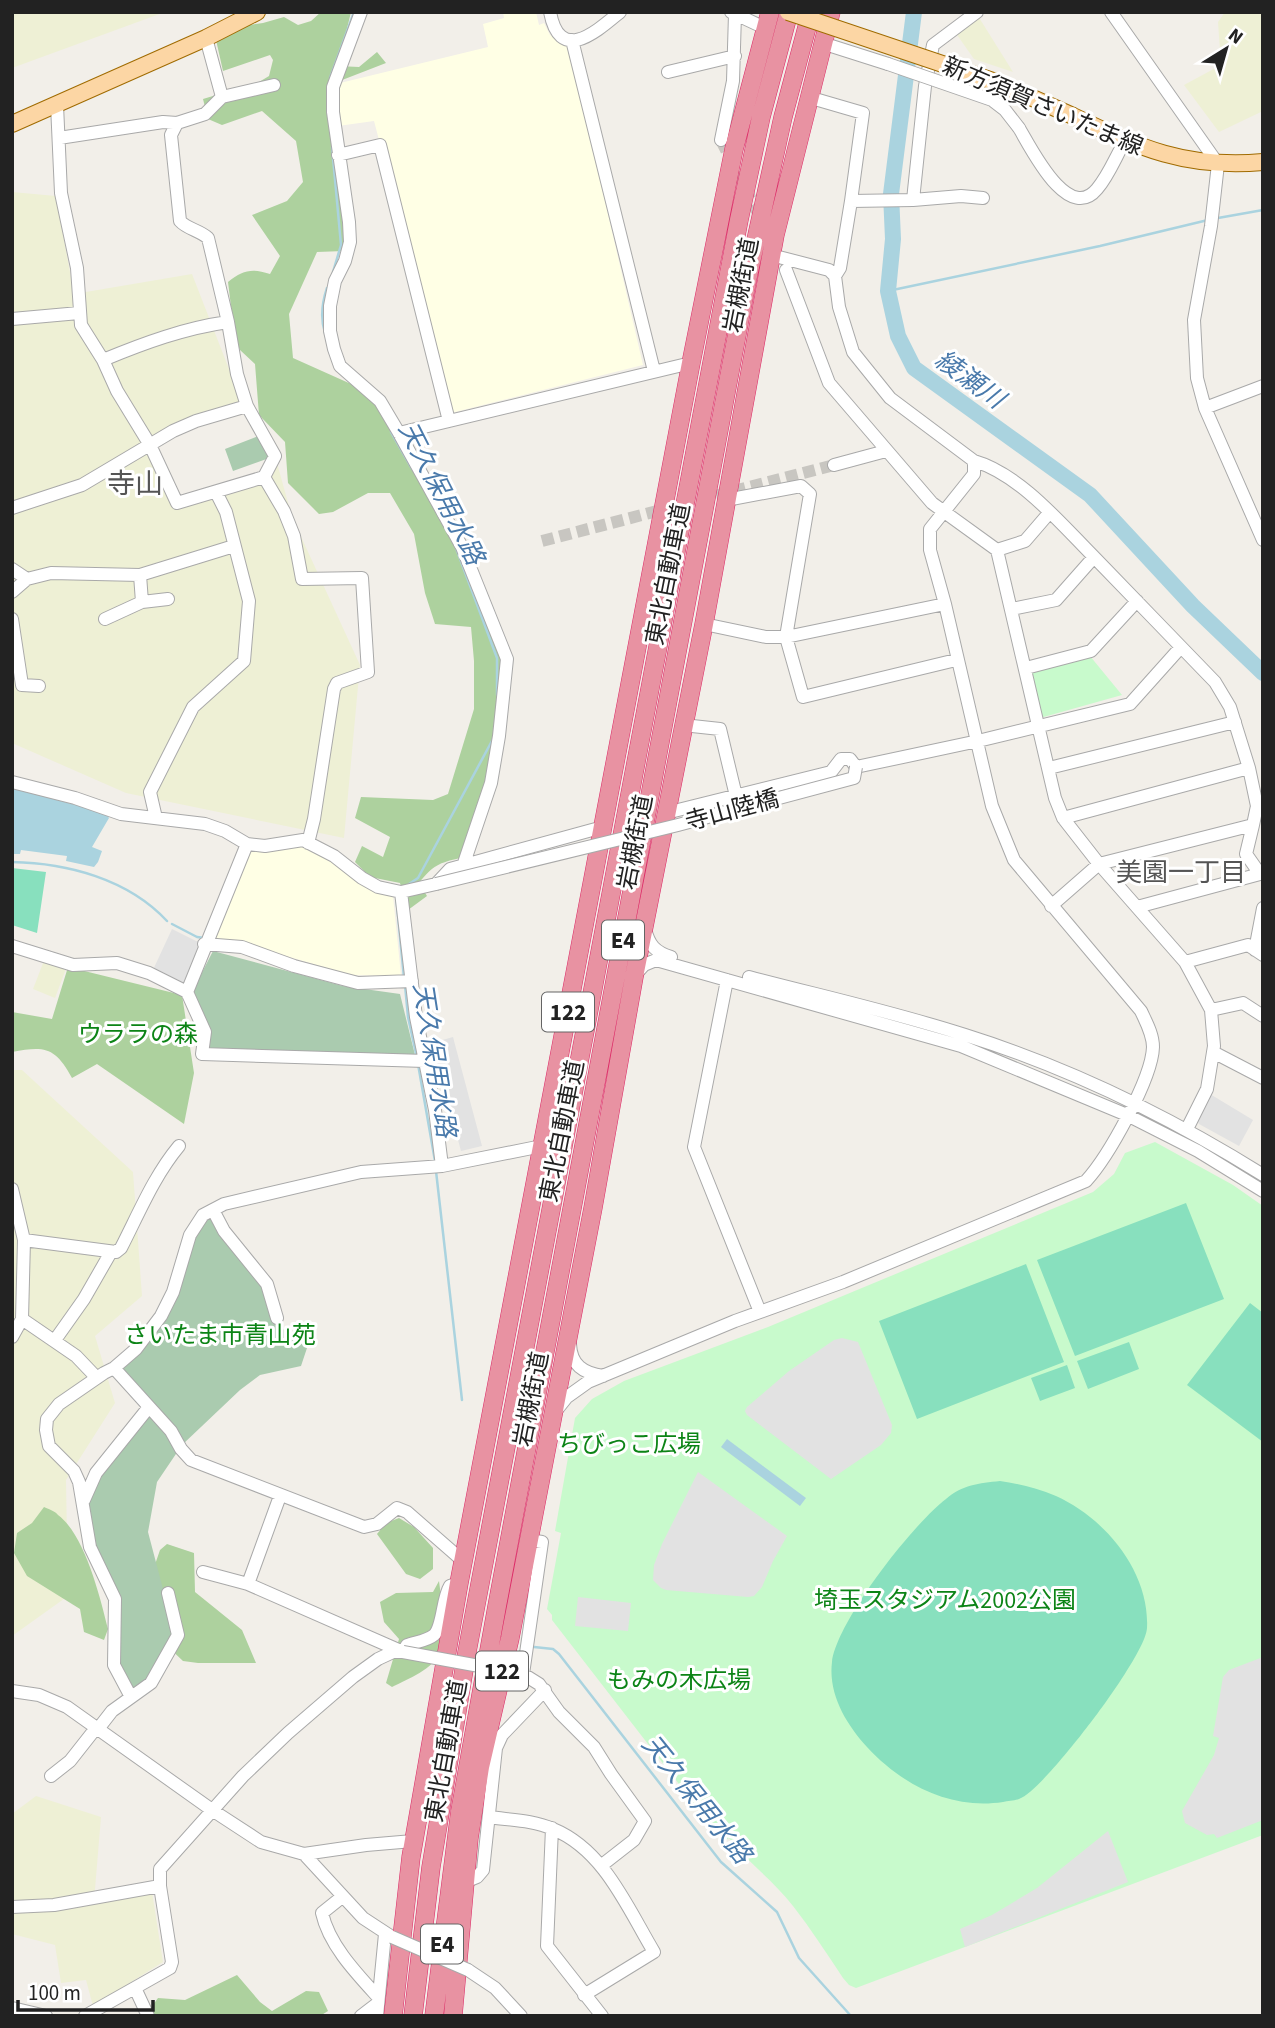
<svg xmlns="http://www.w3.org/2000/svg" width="1275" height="2028" viewBox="0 0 1275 2028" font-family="'Source Sans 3','Noto Sans JP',sans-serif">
<rect width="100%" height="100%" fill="#f2efe9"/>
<path fill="#ffffe5" d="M503 12H536L539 25 544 23 550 35 569 46 643 365 451 413 374 121 338 126 336 84 488 47 483 24 504 18Z
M300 847 314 850 393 896 401 976 351 975 242 943 211 938 247 849Z"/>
<path fill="#eef0d5" d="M12 12H165L12 68Z
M1225 12H1263V111L1219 132 1184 85 1221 65 1218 22Z
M978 16 1013 72 974 59 955 32Z
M12 192 56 196 74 294 192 274 243 405 189 417 155 437 149 452 177 506 225 493 277 463 292 517 360 665 344 838 126 793 12 743Z
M45 958 67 966 55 998 33 989Z
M12 1070H22L133 1172 142 1296 95 1336 115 1403 66 1480 68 1596 12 1636Z
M36 1796 101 1817 94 1901 152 1892 163 1962 93 2006 86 1980 61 1983 55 1945 12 1934V1814Z"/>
<path fill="#add19e" d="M321 12H351L338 66 359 67 377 52 386 63 337 82 330 87 354 240 344 251 317 252 289 314 293 358 351 384 378 392 503 636 502 744 460 858C439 863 433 865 419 883L427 896 408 910 400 883 370 877 355 862 362 846 383 857 390 837 355 818 361 797 433 800 448 794 474 709V661L471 627 435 624 425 593 414 534 390 493H368L333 512 319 514 288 483 285 442 259 415 255 364 240 350 235 339 228 282C243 270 252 268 270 274L280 256 252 215 287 201 303 182 296 141 262 111 222 125 208 119 203 99 259 82 269 76 273 60 270 55 223 71 216 40 235 27 263 23 284 17 298 25 311 21Z
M68 967 182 995 194 1073 184 1124 97 1064 72 1078C55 1047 45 1046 12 1052V1012L52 1019Z
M44 1507C48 1509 55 1511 58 1515 85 1535 100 1597 108 1629L104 1640 84 1632 80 1609 27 1576 14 1553 17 1533 32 1523Z
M399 1518 414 1527 433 1548V1569L420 1579 406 1574 377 1534 386 1523Z
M167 1544 194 1553 195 1592 242 1630 256 1663H198L183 1661 163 1642 150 1579 160 1550Z
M439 1581C441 1598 448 1637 441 1652 433 1669 408 1679 392 1687L386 1683 399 1639 384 1622 380 1602 396 1593 433 1592Z
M237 1975 260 2002 272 2011 306 1991 319 1992 328 2011 320 2016H145L158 1998 185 2000Z"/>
<path fill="#aacbaf" d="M261 435 272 457 233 471 225 449Z
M213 951 343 986 400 994 415 1055 208 1049 192 992Z
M210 1215 264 1285 274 1322 307 1348 301 1366 260 1375 240 1390 182 1445 157 1482 148 1532 163 1589 173 1636 152 1677 132 1692 116 1664 119 1600 98 1560 87 1498 98 1475 154 1406 121 1370 149 1343 174 1303 193 1235Z"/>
<path fill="#c8facc" d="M1090 656 1122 695 1040 718 1031 671Z
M1155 1142 1233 1185 1263 1206V1835L856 1988 849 1985 843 1978C827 1954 811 1929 793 1906 774 1881 748 1863 729 1838L723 1841 552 1620V1615L547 1609 561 1533 555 1531 575 1418 592 1399 624 1381 768 1327 1093 1192 1114 1174 1125 1153Z"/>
<path fill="#88e0be" d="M12 868 46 872 37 933 12 925Z
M1186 1203 1224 1299 1075 1356 1037 1260Z
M1026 1264 1064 1362 917 1419 879 1321Z
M1250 1303 1263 1313V1442L1187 1385Z
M1129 1342 1139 1369 1088 1389 1077 1361Z
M1067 1365 1075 1388 1040 1401 1031 1378Z
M1000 1481C1019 1484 1037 1488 1056 1496 1105 1518 1150 1572 1147 1628 1146 1649 1096 1717 1081 1735 1069 1750 1035 1793 1019 1799 1014 1801 1008 1801 1003 1802 951 1810 902 1785 867 1747 846 1724 828 1694 832 1662 837 1621 913 1524 946 1499 962 1485 979 1483 1000 1481Z"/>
<path fill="#e2e2e2" d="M172 929 196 941 203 942 186 984 179 987 152 972Z
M453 1037 482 1146 461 1151 432 1043Z
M1210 1094 1253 1120 1239 1146 1199 1124 1197 1120Z
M842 1338 858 1342 892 1425 891 1433 881 1445 831 1479 747 1415 745 1411 747 1407 789 1371 834 1340Z
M698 1472 787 1536 773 1561 762 1587 754 1596 748 1597 666 1590 661 1588 653 1580 654 1565 662 1544Z
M578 1597 631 1603 628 1631 575 1626Z
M1263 1657V1820L1217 1838 1214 1834 1207 1835 1185 1823 1182 1811 1214 1755 1219 1738 1213 1736 1223 1677 1229 1670Z
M1108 1831 1128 1882 965 1947 960 1929 992 1915 1037 1888Z"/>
<path fill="#aad3df" d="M12 788 106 813 109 818 92 847 102 851 98 862 94 867 66 861 67 856 21 850 20 854H12Z
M727 1439 806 1498 800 1506 721 1447Z"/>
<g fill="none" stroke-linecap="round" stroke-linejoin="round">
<path stroke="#aad3df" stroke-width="2.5" d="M330 78 354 12
M332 147 341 245 333 272
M1218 218 1263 210
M888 291 1100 246 1208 220
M325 333C320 318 322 303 327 288
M391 432 412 469
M456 548 497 658V695
M12 862C67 863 128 879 167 921
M409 884 418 878 493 739
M396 895 404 978
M172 924 197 937 205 938
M405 985 408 1017 417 1058
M418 1064 435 1161
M436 1171 462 1400
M534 1647 553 1649 559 1654 721 1862 777 1912 799 1958 851 2016"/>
<path stroke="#aad3df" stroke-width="16" d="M914 12 891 194 893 239 888 291 898 336 914 368 1090 495 1193 606 1263 673"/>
<path stroke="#c8c6c1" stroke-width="12" stroke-dasharray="12 6" stroke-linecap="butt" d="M721 140 762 221
M542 541 834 465"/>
<g stroke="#a9a9a9" stroke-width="14">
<path id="minor" d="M361 12 333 87V112L349 222 350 242 345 261 335 281 330 306V331L334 349 340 366 380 401 399 433 462 547 507 659 499 736 491 783 463 866
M550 12C560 65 597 31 620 12
M731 12 765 28
M977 12 933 45 925 86 913 200 961 196 983 198
M1111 12 1218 164 1211 226 1194 320 1197 378 1205 408 1263 540
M206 38 222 97
M572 40 654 371
M822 43 888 64
M668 72 735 56
M808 97 863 113 851 201 913 200
M57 105 61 193 77 268 81 325 103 360 117 391 150 445 177 503 264 477 275 456 247 406 237 374 228 322 208 238C199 230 187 229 180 221L171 135 177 123
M1019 128C1031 148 1068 224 1097 189 1109 175 1116 156 1125 141
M59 138 163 122 177 123 205 114 222 97 274 85
M721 140 733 81 735 14
M338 155 380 145 449 421
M851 201 840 268 835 276 839 307 853 352 890 398 974 461C1020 474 1062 525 1095 558 1135 599 1175 641 1215 682L1230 707 1249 768 1257 806 1253 825 1099 864 1051 906
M771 255 829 270 835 276
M786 270 829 383 932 503 997 550 1055 798 1063 818 1099 864 1185 962 1211 1010 1214 1046 1207 1089 1187 1129
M12 319 79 313
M103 360C144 343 185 328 228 322
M1205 408 1263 386
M399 433 691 363
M834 465 886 451
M264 477 284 511 294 536 302 579 362 578 368 672 337 683 334 689 314 819 308 843
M726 500 801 486 810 494 786 637 803 697 956 660
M12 508 82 485 173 431 196 421 247 406
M997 550 1025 541 1050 512
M12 569 27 579 51 573 140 575 234 546
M140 575 142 602
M12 592 27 579
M945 604 930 550V529L974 474V461
M1012 609 1056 600 1094 557
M12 619 22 685 39 686
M105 619 142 602 168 599
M1026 668 1091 651 1137 601
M683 725 720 729 736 796
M1049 768 1235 722
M12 782 75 798 121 814 205 824 225 831 247 844 265 846 303 840 334 856 362 878 378 887 401 892 436 884 450 869 603 827
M666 813 831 772 841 759H850L856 767 978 741 1130 704 1181 647
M156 818 150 792 193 707 244 661 249 601 226 512 216 492
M1063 818 1249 768
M247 844 187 992 205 1032 202 1054 425 1061
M401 892 416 1017 435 1110 442 1166
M1137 907 1260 874 1246 854 1253 825
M645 929C649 945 655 952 671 957
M204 944 242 947 294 966 358 983 412 981
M12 946 73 965 117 963 149 973 187 992
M1255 950 1263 908
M1185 962 1248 945 1263 955
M635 975 644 965 656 960 961 1046 1127 1115 1198 1151 1263 1191
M749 977C821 996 894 1012 965 1035 1070 1068 1170 1117 1263 1175
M727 980 694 1147 760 1312
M1211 1010 1243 1003 1263 1016
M1213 1052 1263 1078
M12 1189 24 1240 22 1319 12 1337
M213 1210 224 1231 267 1284 277 1318
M24 1240 116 1252 121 1248C139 1213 154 1176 179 1146
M22 1319 76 1356 97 1378
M55 1340 84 1299 111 1252
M570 1344C571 1365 583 1373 603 1376
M114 1368 104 1373 59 1404 47 1419 46 1430 49 1446 74 1471 79 1482 90 1547 115 1599 114 1665 131 1697
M555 1412 567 1397 588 1382 735 1321 843 1282 1086 1181C1108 1157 1152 1079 1153 1047 1153 1034 1146 1022 1141 1011L1014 860 992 806 945 604 786 637H766L704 624
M84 1500 96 1473 149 1407
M529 1540 542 1542 523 1674 539 1684 559 1712 594 1747 611 1774 645 1821 634 1840 602 1865
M463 1561 407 1512 397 1508 377 1524 364 1527 191 1460 181 1449 171 1431 114 1368 136 1349 161 1316 173 1292 190 1235 203 1215 224 1204 361 1172 442 1166 542 1146
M203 1572 248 1584 403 1652
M248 1584 280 1496
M403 1652 407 1645C415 1642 427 1641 434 1635 443 1627 442 1599 450 1586L459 1583
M12 1691 39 1695 67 1707 212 1810 261 1842 304 1854 363 1918 392 1937
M98 1729 112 1711 151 1683 178 1635 168 1593
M51 1776 70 1761 96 1728
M489 1817C510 1820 533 1820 553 1829 604 1850 627 1907 654 1952L584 1995
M552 1828 547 1946 602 2016
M304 1854 366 1845 413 1841
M465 1882 477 1877 483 1870 496 1748 502 1735 545 1690
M342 1897 322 1913C329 1945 357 1974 378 1997
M12 1907 54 1905 160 1886V1869L243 1776 288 1733 353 1677 378 1659 393 1652H403
M468 1970 495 1988 521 2016
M135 1988 148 2016
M12 2008 46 2016
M85 2016 170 1968 172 1962 160 1886
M361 2016 378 2003
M377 2016 385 1934"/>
</g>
<g stroke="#a06b00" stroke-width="18">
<path id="major" d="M1073 116C1140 148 1186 169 1263 162
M12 124 206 38 257 12"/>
</g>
<g stroke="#dc2a67" stroke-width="19">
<path id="highway" d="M393 2016 411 1857 459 1583 691 363 734 149 770 12
M413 2016 431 1867 467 1652 739 220 761 117 789 12
M434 2016 460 1811 497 1606 748 276 783 117 811 12
M453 2016 469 1838 480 1767 510 1638 593 1208 634 977 704 624 775 235 831 12"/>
</g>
<use href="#minor" stroke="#fff" stroke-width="12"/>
<use href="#major" stroke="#fcd6a4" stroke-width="16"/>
<use href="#highway" stroke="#e892a2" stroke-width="18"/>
<g stroke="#a9a9a9" stroke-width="14" stroke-linecap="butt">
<path id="minor-bridge" d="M888 64 992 100 1005 110 1019 128
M436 884 678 825 854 778 856 767
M403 1652 523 1674
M392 1937 468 1970"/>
</g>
<g stroke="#a06b00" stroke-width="18" stroke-linecap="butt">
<path id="major-bridge" d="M788 12 999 83 1073 116"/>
</g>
<use href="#minor-bridge" stroke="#fff" stroke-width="12"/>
<use href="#major-bridge" stroke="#fcd6a4" stroke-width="16"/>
</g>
<g text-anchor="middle" stroke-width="6" stroke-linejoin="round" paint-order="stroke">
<g fill="#fff" stroke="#646464" stroke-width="2">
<rect x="602" y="920.5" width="42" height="39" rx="5"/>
<rect x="542" y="992.5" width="52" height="39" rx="5"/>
<rect x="476" y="1651.5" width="52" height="39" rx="5"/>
<rect x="421" y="1924.5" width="42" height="39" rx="5"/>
</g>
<g font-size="23" font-weight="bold" fill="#222">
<text x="623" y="948">E4</text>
<text x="568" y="1020">122</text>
<text x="502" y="1679">122</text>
<text x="442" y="1952">E4</text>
</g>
<g font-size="24" fill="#222" stroke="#fff">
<text transform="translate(1043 106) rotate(23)" y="8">新方須賀さいたま線</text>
<text transform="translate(741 285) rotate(-79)" y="8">岩槻街道</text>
<text transform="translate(668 574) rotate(-79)" y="8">東北自動車道</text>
<text transform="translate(732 810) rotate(-15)" y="8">寺山陸橋</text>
<text transform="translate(635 842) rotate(-79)" y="8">岩槻街道</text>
<text transform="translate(562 1131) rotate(-79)" y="8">東北自動車道</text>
<text transform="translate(531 1399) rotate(-79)" y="8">岩槻街道</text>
<text transform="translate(446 1751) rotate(-80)" y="8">東北自動車道</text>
</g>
<g font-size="24" fill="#0c8416" stroke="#fff">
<text x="138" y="1042">ウララの森</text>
<text x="220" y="1343">さいたま市青山苑</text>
<text x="629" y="1452">ちびっこ広場</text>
<text x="945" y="1608">埼玉スタジアム2002公園</text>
<text x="679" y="1688">もみの木広場</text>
</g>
<g font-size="26" font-style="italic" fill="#4a7aab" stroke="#fff">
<text transform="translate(970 379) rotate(36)" y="9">綾瀬川</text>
<text transform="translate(442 493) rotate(63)" y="9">天久保用水路</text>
<text transform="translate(435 1060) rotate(81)" y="9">天久保用水路</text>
<text transform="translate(697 1799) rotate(51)" y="9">天久保用水路</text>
</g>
<g font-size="26" fill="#555" stroke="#fff">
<text x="1181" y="881">美園一丁目</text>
</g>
<g font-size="28" fill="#555" stroke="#fff">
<text x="135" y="493">寺山</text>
</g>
</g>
<rect width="1275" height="2028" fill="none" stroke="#222222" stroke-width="28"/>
<g transform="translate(1226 49) rotate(37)" stroke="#ffffff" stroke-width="5" paint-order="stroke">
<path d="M0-5L12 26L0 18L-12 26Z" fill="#222222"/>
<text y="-10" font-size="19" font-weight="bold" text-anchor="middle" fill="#222222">N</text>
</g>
<path d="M18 2000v10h135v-10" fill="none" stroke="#222222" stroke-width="3.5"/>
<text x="28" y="2000" font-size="21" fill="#222222" stroke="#ffffff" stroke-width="5" paint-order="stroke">100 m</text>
</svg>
